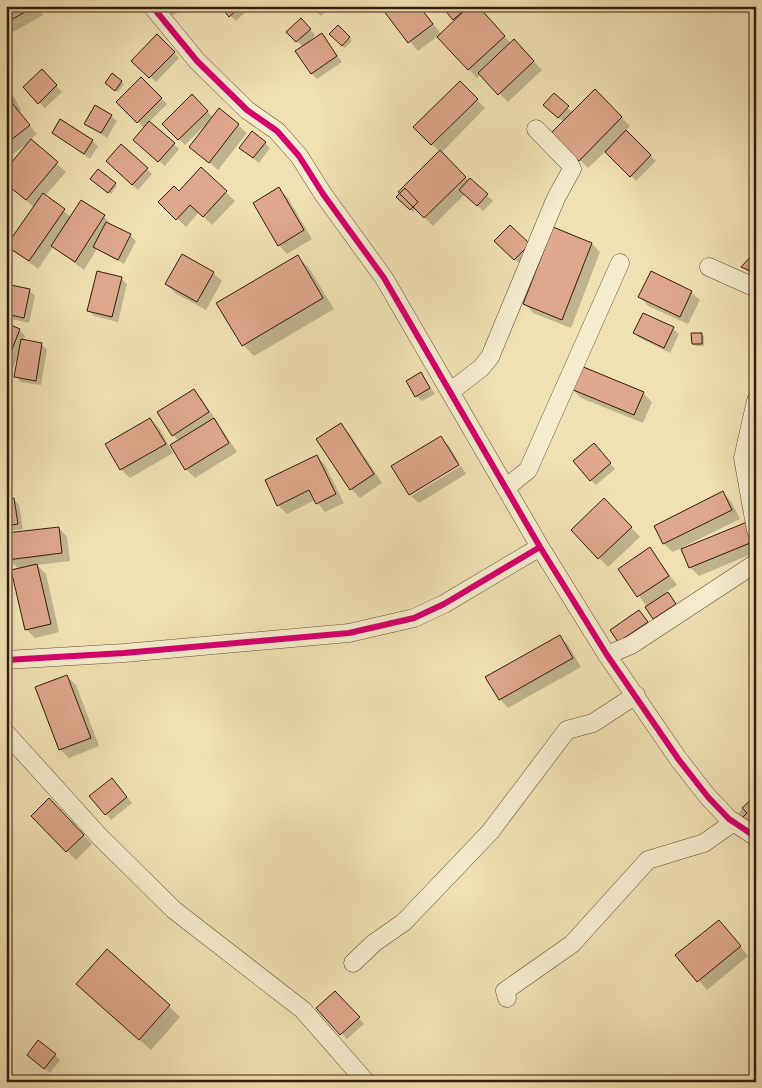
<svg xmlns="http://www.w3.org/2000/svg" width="762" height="1088" viewBox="0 0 762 1088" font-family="'Libre Bodoni',serif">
<rect width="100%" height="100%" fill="#f0e1b2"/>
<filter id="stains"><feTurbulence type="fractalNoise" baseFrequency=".004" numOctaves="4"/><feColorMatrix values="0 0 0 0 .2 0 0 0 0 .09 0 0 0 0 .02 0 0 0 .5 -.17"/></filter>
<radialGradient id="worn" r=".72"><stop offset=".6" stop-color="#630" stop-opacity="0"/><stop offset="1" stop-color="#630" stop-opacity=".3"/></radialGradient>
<path fill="#0003" d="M6 6H38L43 15 6 36Z
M165 6H175L178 13 170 16Z
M221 6H252L236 21Z
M311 6H333L321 16Z
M381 6H420L441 34 456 20 446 9 450 6H477L511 43 514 41 542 70 508 102 481 74 477 78 438 36 418 51Z
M301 20 315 35 308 44 322 35 342 62 317 79 311 73 303 47 288 32Z
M338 27 352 41 345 48 331 34Z
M157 36 179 58 156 82 133 61Z
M42 71 62 92 45 108 24 88Z
M141 79 167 104 149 122 179 149 165 166 140 145 144 128 118 102Z
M6 82 21 110 18 112 37 134 30 140 66 172 45 196 71 217 82 201 104 216 112 226 130 235 136 241 124 264 97 249 84 270 53 247 38 269 8 245 34 207 9 186 30 141 6 160Z
M121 82 124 84 118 92 109 85Z
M460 83 485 108 441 153 469 181 470 180 493 201 483 211 465 194 433 226 416 209 413 212 398 197 440 152 415 127Z
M595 91 630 126 625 131 656 161 636 181 606 151 588 168 553 133 564 122 550 111 554 95 573 113Z
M192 96 213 117 238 125 247 133 218 170 191 147 206 124 185 145 164 124Z
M111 116 117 121 107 138 85 123Z
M53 133 92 141 98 146 90 159Z
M265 143 270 148 259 163 246 153Z
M113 167 147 169 152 174 138 190Z
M201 168 235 201 212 225 199 212 186 227 160 202 179 192Z
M94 181 115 184 117 186 111 194Z
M279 189 288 198 312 239 287 254 279 245Z
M496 241 535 251 521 265Z
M592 244 600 252 571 328 533 313 525 304Z
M756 253V278L742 267Z
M297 256 309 268 334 309 254 356 243 345Z
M213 273 222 281 206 310 175 293 166 284Z
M121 278 127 284 118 322 94 316 88 310Z
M6 285 29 290 35 296 29 323 6 318Z
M691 292 700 300 688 324 648 306 640 297Z
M6 325 19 330 25 336 23 341 41 344 47 350 41 385 21 382 16 376 19 354 11 373 6 372Z
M673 329 679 334 670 353 640 338 635 333Z
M701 334 704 336V346H696L693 344Z
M421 374 435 394 422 401 416 396Z
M572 389 643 393 652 402 643 423 581 398Z
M194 391 202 399 237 452 195 478 186 469 179 441 173 435Z
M150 419 159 428 173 453 130 478 121 469 106 444Z
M340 425 349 433 382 483 360 498 351 489Z
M440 438 449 446 459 463 411 495 393 466Z
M599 450 615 469 596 485 591 480Z
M316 456 325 465 344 503 325 512 315 500 287 514 278 505Z
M461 466 466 474 419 503 411 496Z
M723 493 731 501 740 519 683 547 684 549 756 533V552L699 576 690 567 682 548 673 552 664 544 656 527Z
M14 500 19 505 23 529 6 531V501Z
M613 508 640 537 608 567 572 530Z
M59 528 67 537 70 561 37 565 46 574 59 632 35 638 26 629 19 569 8 559 6 535Z
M650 549 677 585 666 592 681 610 659 624 620 569Z
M639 612 652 628 619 641Z
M559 636 568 645 581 667 508 708 500 699Z
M67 676 76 685 99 746 69 758 60 749Z
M117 785 132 803 111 820 106 814Z
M756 797V830L738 813Z
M49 800 92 844 76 860 33 816Z
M6 837 11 843 6 847Z
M727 930 748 956 707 990 677 955Z
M89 995 169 1006 180 1017 151 1050Z
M341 998 364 1024 347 1039 318 1008Z
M55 1055 60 1060 50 1073 34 1060Z"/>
<path fill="#dfa78c" stroke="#341c10" d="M6 6H35L6 23Z
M220 6H241L229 17Z
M380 6H419L433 24 408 43Z
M448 6H469L453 20 444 9Z
M469 6H478L505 36 468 70 437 37Z
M301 18 311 29 296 42 286 32Z
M338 25 350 37 342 46 329 34Z
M322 33 337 56 311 74 295 51Z
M157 34 175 52 149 78 131 61Z
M514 39 534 61 498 95 478 73Z
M42 69 57 85 38 104 23 87Z
M112 73 122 81 115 91 105 83Z
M141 77 162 98 137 123 116 102Z
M460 81 478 99 431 145 413 127Z
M6 87 13 101 6 105Z
M595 89 622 117 579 161 551 133Z
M554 93 569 106 558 118 543 105Z
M192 94 208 111 178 140 162 124Z
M12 103 30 125 6 144V108Z
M95 105 112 115 101 133 84 124Z
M219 108 239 124 209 163 189 147Z
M60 119 93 140 84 154 52 133Z
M149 121 175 143 158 162 133 140Z
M626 130 651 155 630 177 605 152Z
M252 131 266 142 253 158 239 148Z
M31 139 58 162 26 200 6 184V169Z
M121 144 148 168 132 185 106 161Z
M440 150 466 177 424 218 398 192Z
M201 167 227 191 203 217 190 205 176 220 158 202 174 186 179 191Z
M98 169 116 183 108 193 90 179Z
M470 178 488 194 477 206 459 190Z
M279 187 304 230 278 246 253 203Z
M405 188 418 202 410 210 396 197Z
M43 193 65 209 29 261 6 246Z
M81 200 105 215 75 262 51 246Z
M106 222 131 234 118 260 93 247Z
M510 225 530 244 514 260 494 241Z
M553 227 592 243 562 320 523 304Z
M756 251V273L741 267Z
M182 254 214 272 197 302 165 284Z
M298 255 323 298 242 346 216 303Z
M97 271 122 277 112 317 87 311Z
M651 271 692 291 680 317 638 297Z
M6 284 30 289 24 318 6 314Z
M643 313 674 327 664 348 633 333Z
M6 323 20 329 6 365Z
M691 333H702V344H692Z
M21 339 42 343 36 381 14 377Z
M581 366 644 392 634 415 571 389Z
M421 372 430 388 415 397 406 381Z
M194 389 209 412 172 436 157 412Z
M150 418 166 444 120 470 105 444Z
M214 418 229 443 185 470 170 445Z
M341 423 374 474 350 490 316 439Z
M441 436 459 465 409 495 391 466Z
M594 443 611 463 590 481 573 461Z
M317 455 336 494 316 504 309 490 277 506 265 480Z
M723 491 732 510 663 544 654 526Z
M14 498 18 524 6 526V500Z
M604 498 632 527 598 559 571 530Z
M747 522 755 541 689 568 681 549Z
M59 527 62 553 7 560 6 533Z
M650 547 669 576 637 597 618 569Z
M37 564 51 624 25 630 11 570Z
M668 592 676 604 653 619 645 607Z
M639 610 648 622 618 642 610 630Z
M560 635 573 658 499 700 485 677Z
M67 675 91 738 59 750 35 687Z
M112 778 127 797 105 815 89 796Z
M756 795V832L742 818 747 813 742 808Z
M49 798 84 835 66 852 31 816Z
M719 920 741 946 697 982 675 955Z
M107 949 170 1005 139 1040 76 984Z
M335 991 360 1017 340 1035 316 1008Z
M38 1040 56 1054 44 1069 27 1055Z"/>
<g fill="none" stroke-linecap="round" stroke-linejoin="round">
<g stroke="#634d38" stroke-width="19">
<path id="minor" d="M152 6 197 61 247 110 277 131 299 156 323 194 384 278 540 547 607 655 679 760 708 797 729 819 756 837
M709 267 756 288
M451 391 481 368 490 357 556 198 572 169 569 163 536 129
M756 401 743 458 756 530
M507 487 528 470 620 263
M607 655 631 645 756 563
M6 660 124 653 349 633 414 618 444 604 540 547
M6 733 100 837 174 910 303 1010 366 1082
M353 963 374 943 404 922 490 832 567 730 593 723 636 695
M507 998 505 991 572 944 648 860 704 843 734 822"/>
</g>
<use href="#minor" stroke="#f5eccd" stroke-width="18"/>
<g stroke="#f5eccd" stroke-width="9">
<path id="cycleway" d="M152 6 197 61 247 110 277 131 299 156 323 194 384 278 540 547 607 655 679 760 708 797 729 819 756 837
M6 660 124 653 349 633 414 618 444 604 540 547"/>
</g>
<use href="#cycleway" stroke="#d6006c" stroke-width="6"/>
</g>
<rect width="762" height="1088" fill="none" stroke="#f0e1b2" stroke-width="25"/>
<rect x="8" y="8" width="747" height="1073" fill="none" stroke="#341c10" stroke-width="2.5"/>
<rect x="12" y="12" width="737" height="1063" fill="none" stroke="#341c10"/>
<rect width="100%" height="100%" filter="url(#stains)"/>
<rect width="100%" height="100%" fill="url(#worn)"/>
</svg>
